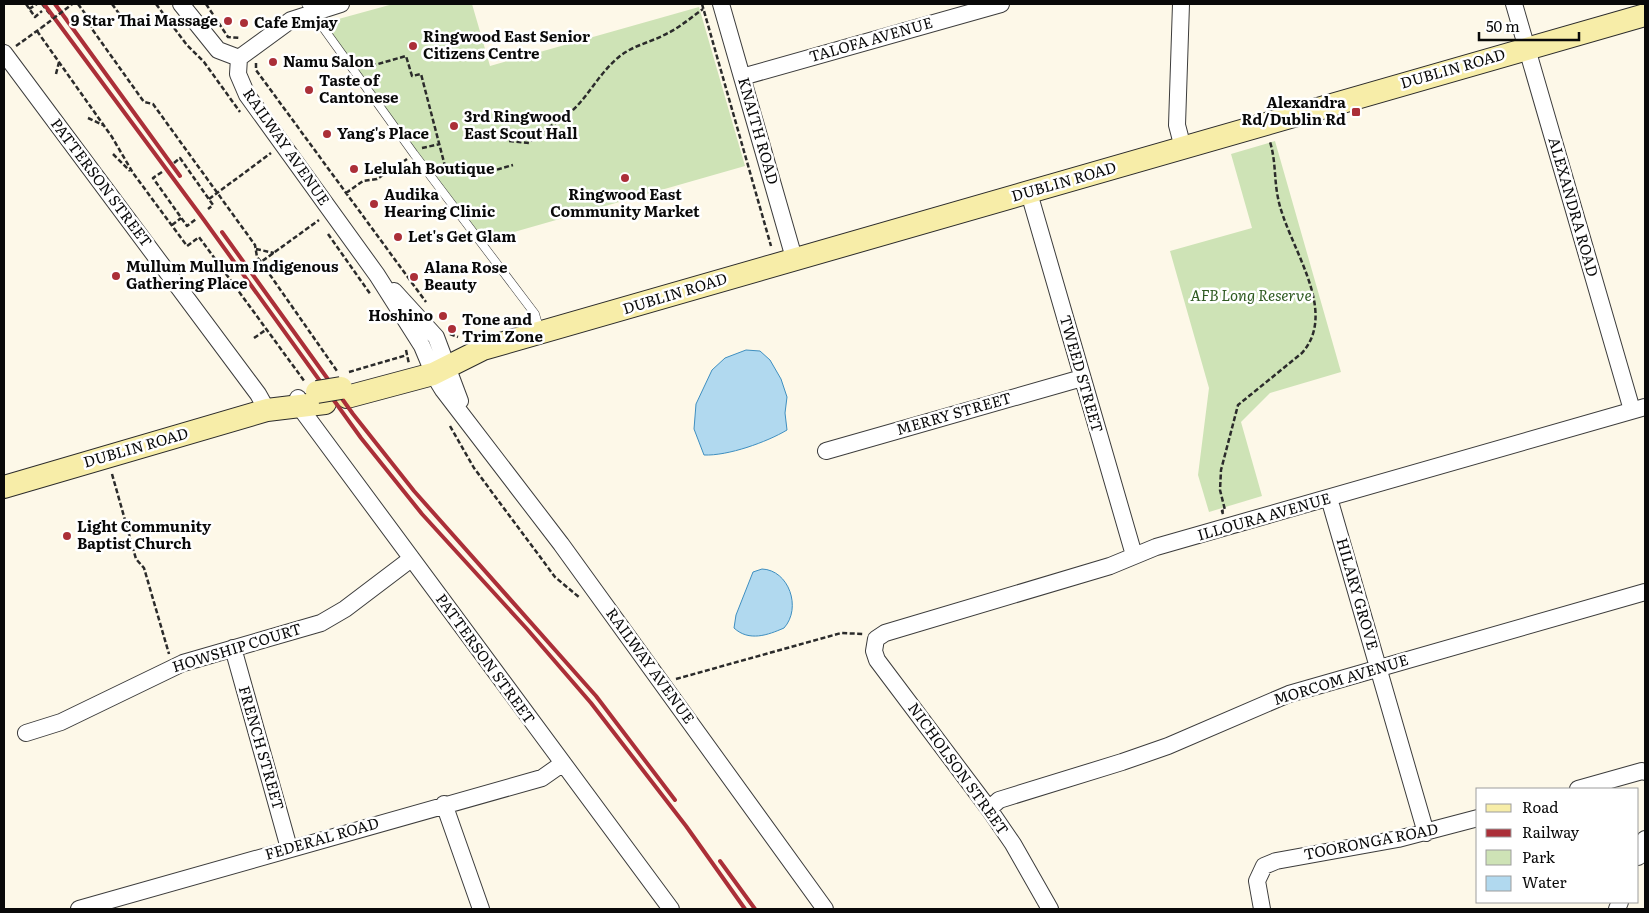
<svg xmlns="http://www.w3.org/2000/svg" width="1649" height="913" viewBox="0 0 1649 913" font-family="Literata,serif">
<rect width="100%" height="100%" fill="#fdf8e8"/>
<path fill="#cee3b6" d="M393 4H472L490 66 699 7 745 166 486 240 478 236 324 23Z
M1275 141 1341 372 1270 393 1241 422 1262 496 1209 512 1198 475 1209 388 1170 251 1252 228 1231 154Z"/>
<path fill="#b1d9ef" stroke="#3f8fc0" d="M746 350 760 351 770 360 781 379 787 397 785 413 787 430C767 442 728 456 704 455L694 429 696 404 712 370 725 358Z
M762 569C789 570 802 608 784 628 768 635 749 642 734 628L736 615 753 572Z"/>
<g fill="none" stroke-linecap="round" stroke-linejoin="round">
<g stroke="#3c3c3c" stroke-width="9">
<path id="lane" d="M306 4 414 154 535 314 540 331"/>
</g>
<g stroke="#3c3c3c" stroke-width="18">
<path id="street" d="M181 4 218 50 239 58
M721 4 794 258
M1181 4 1177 125 1183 148
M1514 4 1632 410
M4 53 258 394 267 410
M239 58 238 74 247 95 377 275 422 346 435 377 443 390 561 544 825 909
M239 58 291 20 341 4
M742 77 1001 4
M1029 193 1134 555
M394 291 436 337 460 401
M298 398 304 413 671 909
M826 451 1082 378
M1329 498 1426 833
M233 648 289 848
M26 733 61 722 183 663 321 623 345 609 411 559
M1578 789 1642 771 1645 772
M444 804 481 909
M989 809 999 800 1122 762 1168 746 1289 694 1645 592
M1638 857 1645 839
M79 909 542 778 562 764
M1050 909 1013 844 989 809 877 660 874 651 876 639 885 633 1110 566 1156 547 1645 407
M1262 909 1257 881 1264 866 1276 861 1398 839 1478 818
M1617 909 1620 902"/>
</g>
<g stroke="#2b2b2b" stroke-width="24">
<path id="secondary" d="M347 397 433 374 483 349 1645 15
M4 487 267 410 325 403"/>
</g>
<path stroke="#2b2b2b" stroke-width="2.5" stroke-dasharray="5 2.5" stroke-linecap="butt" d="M26 4 35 17 42 11
M42 4 53 18
M78 4 89 19 92 29 144 102 153 104 255 245 257 257 261 262 319 220
M112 4 120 15
M156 4 187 45 204 62 240 112
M206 4 228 37 240 38
M702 4 771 246
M71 5 72 4
M29 9 37 4
M37 31 112 137 133 173 187 246 199 237 305 382
M16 46 41 28
M256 63V70L426 302
M364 68 406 56 412 76 421 74 446 170
M56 74 59 62
M88 118 103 125
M509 141 529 143C541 129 558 124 572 111 590 94 600 72 620 56 634 45 652 42 668 33 680 27 692 17 703 9
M422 148 440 144
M113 154 130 171
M174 163 180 158 213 205 208 209
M438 170 478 175 513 165
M162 172 153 178 187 226 196 219
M346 193 363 181 377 179 407 159
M209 199 271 153
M172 225 181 218
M328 234 371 295
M256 249 274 253
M261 262 337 371
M450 334 458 337
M254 338 267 329
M406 350 409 364
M349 372 407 355
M450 426 474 468 555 577 580 598
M112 474 136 559 144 568 169 654
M1223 514 1222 511 1225 510 1220 490 1221 470 1238 405 1302 353C1340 310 1287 245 1278 198 1274 179 1276 161 1270 142
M676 679 841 633 863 634"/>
<use href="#lane" stroke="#fff" stroke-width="8"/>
<use href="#street" stroke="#fff" stroke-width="16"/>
<use href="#secondary" stroke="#f7eda8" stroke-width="22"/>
<path stroke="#ab2f38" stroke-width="4" d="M44 4 204 220 361 438 422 514 527 629 591 703 686 826 745 909
M55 4 180 176
M222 232 353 414 414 491 596 696 675 800
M720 861 755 909"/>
<g stroke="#2b2b2b" stroke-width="24" stroke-linecap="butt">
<path id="secondary-bridge" d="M317 392 341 388"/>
</g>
<path stroke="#2b2b2b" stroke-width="2.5" stroke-dasharray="5 2.5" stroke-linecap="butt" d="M41 28 71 5"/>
<use href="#secondary-bridge" stroke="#f7eda8" stroke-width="22"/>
</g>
<g fill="#ab2f38" stroke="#fff" stroke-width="2">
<circle cx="228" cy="21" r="5"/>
<circle cx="244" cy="23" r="5"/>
<circle cx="413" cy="46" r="5"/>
<circle cx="273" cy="62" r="5"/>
<circle cx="309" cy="90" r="5"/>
<rect x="1351" y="107" width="10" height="10" rx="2.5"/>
<circle cx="454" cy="126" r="5"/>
<circle cx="327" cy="134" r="5"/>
<circle cx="354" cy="169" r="5"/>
<circle cx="625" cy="178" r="5"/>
<circle cx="374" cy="204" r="5"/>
<circle cx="398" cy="237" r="5"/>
<circle cx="116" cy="276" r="5"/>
<circle cx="414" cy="277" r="5"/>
<circle cx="443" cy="316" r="5"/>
<circle cx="452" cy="329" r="5"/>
<circle cx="67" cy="536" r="5"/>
</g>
<g text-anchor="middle" stroke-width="5" stroke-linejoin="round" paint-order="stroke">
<g font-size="15" font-weight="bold" fill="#090909" stroke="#fff" text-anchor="start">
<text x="218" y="26" text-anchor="end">9 Star Thai Massage</text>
<text x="254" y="28">Cafe Emjay</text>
<text x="423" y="42">Ringwood East Senior<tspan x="423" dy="17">Citizens Centre</tspan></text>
<text x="283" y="67">Namu Salon</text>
<text x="319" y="86">Taste of<tspan x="319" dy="17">Cantonese</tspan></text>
<text x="1346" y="108" text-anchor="end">Alexandra<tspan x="1346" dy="17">Rd/Dublin Rd</tspan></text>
<text x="464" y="122">3rd Ringwood<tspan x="464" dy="17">East Scout Hall</tspan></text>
<text x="337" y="139">Yang's Place</text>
<text x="364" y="174">Lelulah Boutique</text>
<text x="384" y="200">Audika<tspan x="384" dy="17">Hearing Clinic</tspan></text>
<text x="625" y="200" text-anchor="middle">Ringwood East<tspan x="625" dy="17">Community Market</tspan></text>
<text x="408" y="242">Let's Get Glam</text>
<text x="126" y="272">Mullum Mullum Indigenous<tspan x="126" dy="17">Gathering Place</tspan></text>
<text x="424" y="273">Alana Rose<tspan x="424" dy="17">Beauty</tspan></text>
<text x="433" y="321" text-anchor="end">Hoshino</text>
<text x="462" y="325">Tone and<tspan x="462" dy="17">Trim Zone</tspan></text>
<text x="77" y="532">Light Community<tspan x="77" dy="17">Baptist Church</tspan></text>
</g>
<g font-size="15" fill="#090909" stroke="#fff">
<text transform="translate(871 40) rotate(-16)" y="5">TALOFA AVENUE</text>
<text transform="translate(1453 69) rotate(-16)" y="5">DUBLIN ROAD</text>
<text transform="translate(758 131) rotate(74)" y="5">KNAITH ROAD</text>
<text transform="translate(286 147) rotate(55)" y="5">RAILWAY AVENUE</text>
<text transform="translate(1064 182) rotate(-16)" y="5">DUBLIN ROAD</text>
<text transform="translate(101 183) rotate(53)" y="5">PATTERSON STREET</text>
<text transform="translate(1573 207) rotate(74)" y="5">ALEXANDRA ROAD</text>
<text transform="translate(675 294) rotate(-17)" y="5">DUBLIN ROAD</text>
<text transform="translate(1081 374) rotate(74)" y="5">TWEED STREET</text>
<text transform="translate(954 414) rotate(-16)" y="5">MERRY STREET</text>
<text transform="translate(136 448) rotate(-16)" y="5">DUBLIN ROAD</text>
<text transform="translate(1264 517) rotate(-16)" y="5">ILLOURA AVENUE</text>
<text transform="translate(1357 594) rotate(74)" y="5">HILARY GROVE</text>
<text transform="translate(237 648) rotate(-17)" y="5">HOWSHIP COURT</text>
<text transform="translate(485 659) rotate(54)" y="5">PATTERSON STREET</text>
<text transform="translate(650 666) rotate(54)" y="5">RAILWAY AVENUE</text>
<text transform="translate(1341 680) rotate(-17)" y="5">MORCOM AVENUE</text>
<text transform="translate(261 748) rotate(74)" y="5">FRENCH STREET</text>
<text transform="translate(958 769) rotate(54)" y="5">NICHOLSON STREET</text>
<text transform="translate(322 839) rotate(-16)" y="5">FEDERAL ROAD</text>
<text transform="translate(1371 842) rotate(-11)" y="5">TOORONGA ROAD</text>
</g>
<g font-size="15" font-style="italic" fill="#2e5a21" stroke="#fff">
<text x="1251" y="301">AFB Long Reserve</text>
</g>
</g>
<rect width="1649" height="913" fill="none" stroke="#090909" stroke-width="10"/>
<rect x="1476" y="788" width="162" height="115" fill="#ffffff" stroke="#9d9d9d"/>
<rect x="1486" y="804" width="25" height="8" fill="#f7eda8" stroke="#9d9d9d"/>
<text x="1522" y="813" font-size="15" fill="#090909">Road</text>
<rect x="1486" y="829" width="25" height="8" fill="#ab2f38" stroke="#9d9d9d"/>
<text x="1522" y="838" font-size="15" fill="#090909">Railway</text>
<rect x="1486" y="850" width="25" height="15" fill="#cee3b6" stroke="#9d9d9d"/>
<text x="1522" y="863" font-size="15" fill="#090909">Park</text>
<rect x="1486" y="876" width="25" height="15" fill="#b1d9ef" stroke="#9d9d9d"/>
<text x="1522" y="888" font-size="15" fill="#090909">Water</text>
<path d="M1479 32v8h100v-8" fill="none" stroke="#090909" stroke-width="2.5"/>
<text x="1486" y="32" font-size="15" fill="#090909" stroke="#ffffff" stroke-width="4" paint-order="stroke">50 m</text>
</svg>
